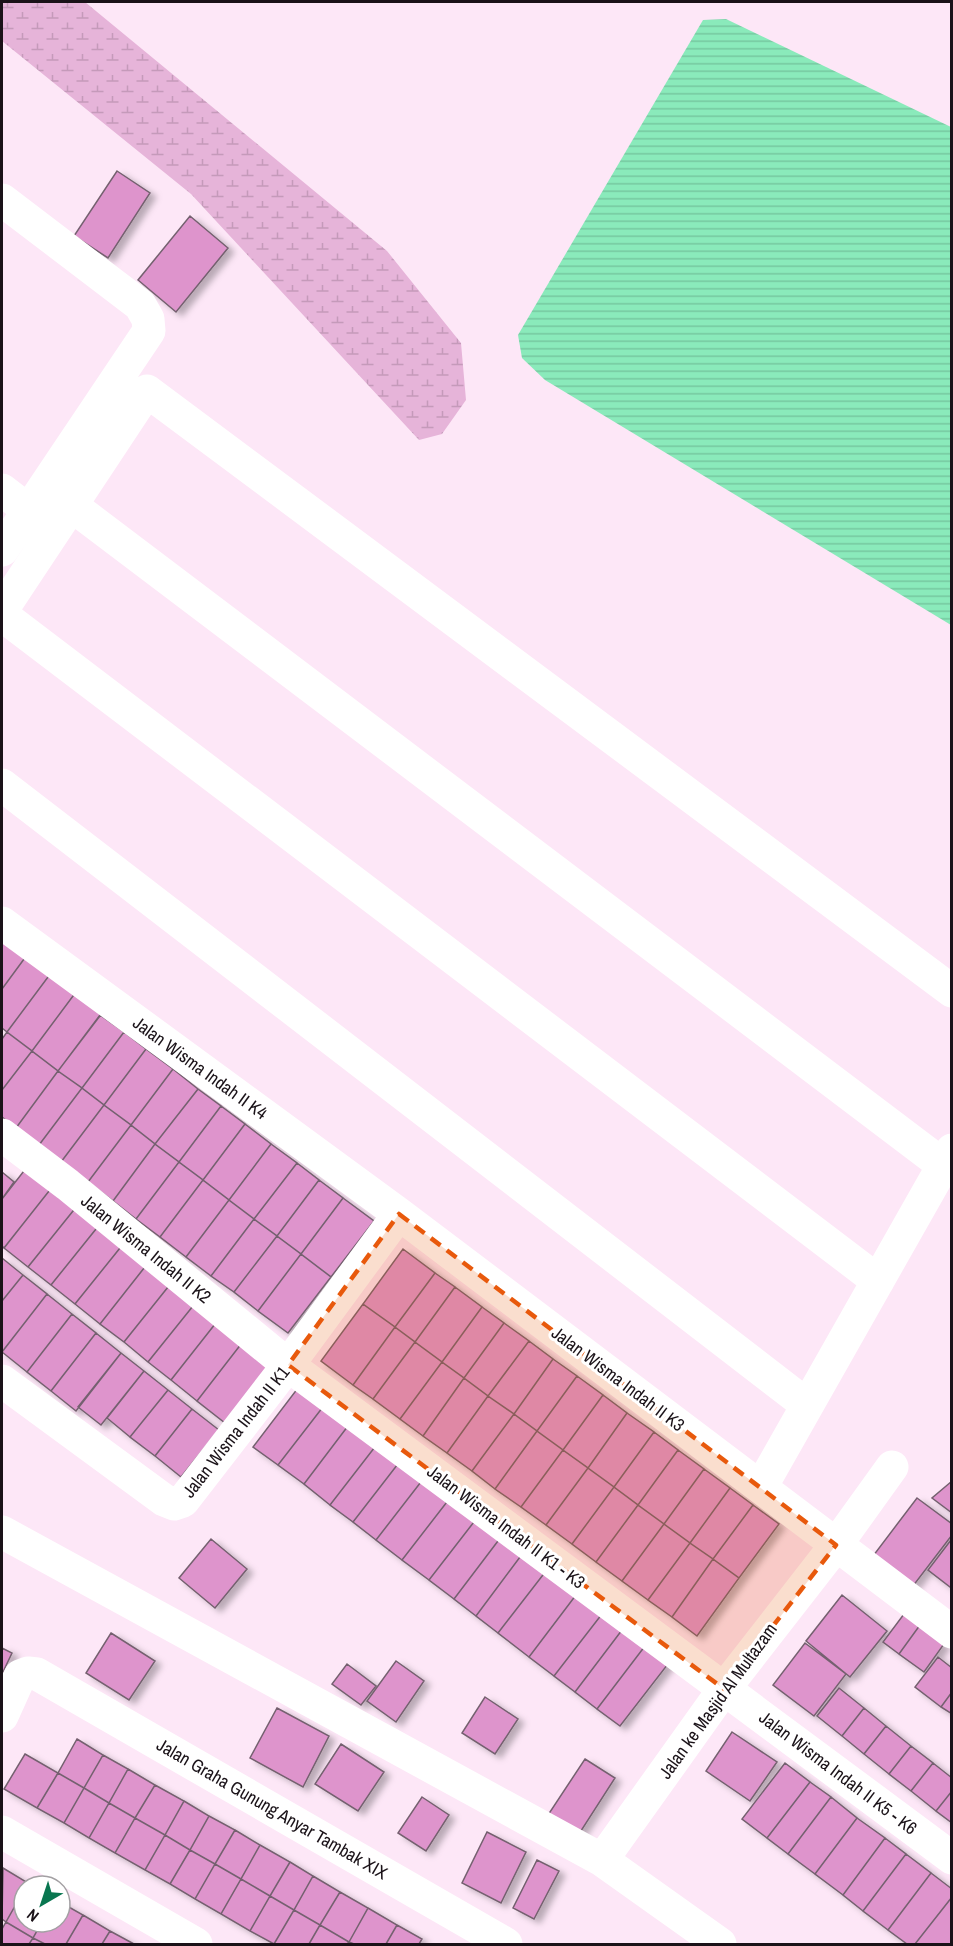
<svg xmlns="http://www.w3.org/2000/svg" width="953" height="1946" viewBox="0 0 953 1946" font-family="'Archivo Narrow',sans-serif">
<defs>
<pattern id="wetland-marsh" width="20" height="14" patternUnits="userSpaceOnUse" patternTransform="scale(1.5)"><rect width="20" height="14" fill="#e6b4d9"/><path d="M1 5h8M5 5V1M11 12h8M15 12V8" fill="none" stroke="#c59aba"/></pattern>
<pattern id="water-rules" width="6" height="5" patternUnits="userSpaceOnUse" patternTransform="scale(1.5)"><rect width="6" height="5" fill="#8aeabb"/><path d="M0 2.5h6" fill="none" stroke="#76c8a0"/></pattern>
<filter id="shadow"><feDropShadow dx="6" dy="4" stdDeviation="3" flood-color="#0004"/></filter>
</defs>
<rect width="100%" height="100%" fill="#fde7f7"/>
<path fill="url(#wetland-marsh)" d="M2 2H85L387 251 461 343 466 400 442 434 419 440 191 194 2 41Z"/>
<path fill="url(#water-rules)" d="M726 19 951 127V625L545 380 522 358 518 335 703 20Z"/>
<path fill="#de94cc" stroke="#74616f" stroke-width="1.5" filter="url(#shadow)" d="M117 171 150 193 108 258 74 236Z
M190 216 228 248 176 312 138 280Z
M2 939 27 955 2 989Z
M27 955 51 973 7 1032 2 1028V989Z
M51 973 76 992 32 1051 7 1032Z
M76 992 103 1012 58 1071 32 1051Z
M100 1015 124 1032 82 1088 58 1071Z
M7 1032 32 1051 2 1090V1039Z
M124 1032 146 1049 104 1105 82 1088Z
M146 1049 173 1069 131 1125 104 1105Z
M32 1051 58 1071 16 1128 2 1117V1090Z
M173 1069 198 1089 155 1144 131 1125Z
M58 1071 82 1088 39 1145 16 1128Z
M82 1088 104 1105 61 1162 39 1145Z
M198 1089 221 1106 179 1162 155 1144Z
M104 1105 131 1125 88 1182 61 1162Z
M221 1106 245 1124 203 1180 179 1162Z
M245 1124 271 1144 229 1200 203 1180Z
M131 1125 155 1144 113 1201 88 1182Z
M155 1144 179 1162 136 1219 113 1201Z
M271 1144 297 1163 254 1219 229 1200Z
M179 1162 203 1180 160 1237 136 1219Z
M297 1163 319 1180 277 1236 254 1219Z
M27 1167 53 1186 4 1248 2 1246V1199Z
M2 1172 14 1182 2 1199Z
M203 1180 229 1200 186 1257 160 1237Z
M319 1180 343 1198 301 1254 277 1236Z
M53 1186 77 1206 28 1267 4 1248Z
M343 1198 374 1221 331 1277 301 1254Z
M229 1200 254 1219 211 1276 186 1257Z
M77 1206 100 1224 51 1285 28 1267Z
M254 1219 277 1236 234 1292 211 1276Z
M100 1224 124 1243 75 1304 51 1285Z
M277 1236 301 1254 258 1311 234 1292Z
M124 1243 148 1263 100 1324 75 1304Z
M403 1249 435 1273 395 1327 363 1304Z
M301 1254 331 1277 288 1333 258 1311Z
M2 1258 23 1275 2 1301Z
M148 1263 172 1282 124 1342 100 1324Z
M435 1273 455 1287 415 1342 395 1327Z
M23 1275 47 1294 2 1352V1301Z
M172 1282 197 1301 148 1362 124 1342Z
M455 1287 482 1307 442 1362 415 1342Z
M47 1294 72 1314 27 1372 2 1352Z
M197 1301 219 1319 171 1380 148 1362Z
M363 1304 395 1327 353 1385 321 1361Z
M482 1307 504 1323 464 1378 442 1362Z
M72 1314 96 1333 51 1391 27 1372Z
M219 1319 245 1339 197 1401 171 1380Z
M504 1323 529 1341 488 1396 464 1378Z
M395 1327 415 1342 373 1399 353 1385Z
M96 1333 121 1353 76 1411 51 1391Z
M245 1339 274 1362 225 1423 197 1401Z
M529 1341 553 1359 514 1414 488 1396Z
M415 1342 442 1362 400 1419 373 1399Z
M121 1353 144 1371 101 1425 78 1407Z
M553 1359 577 1376 537 1431 514 1414Z
M442 1362 464 1378 423 1436 400 1419Z
M144 1371 168 1390 130 1437 107 1418Z
M577 1376 603 1395 563 1450 537 1431Z
M464 1378 488 1396 447 1453 423 1436Z
M301 1384 326 1403 278 1465 253 1447Z
M168 1390 192 1409 155 1456 130 1437Z
M603 1395 627 1413 588 1468 563 1450Z
M488 1396 514 1414 472 1471 447 1453Z
M326 1403 351 1422 304 1484 278 1465Z
M192 1409 219 1430 181 1477 155 1456Z
M627 1413 654 1432 614 1487 588 1468Z
M514 1414 537 1431 495 1489 472 1471Z
M351 1422 378 1443 330 1505 304 1484Z
M537 1431 563 1450 521 1507 495 1489Z
M654 1432 678 1450 638 1505 614 1487Z
M378 1443 401 1460 353 1522 330 1505Z
M563 1450 588 1468 546 1525 521 1507Z
M678 1450 704 1469 664 1524 638 1505Z
M401 1460 424 1478 376 1540 353 1522Z
M588 1468 614 1487 572 1544 546 1525Z
M704 1469 730 1488 690 1543 664 1524Z
M424 1478 450 1498 402 1560 376 1540Z
M952 1481V1513L932 1498Z
M614 1487 638 1505 596 1562 572 1544Z
M730 1488 753 1505 713 1559 690 1543Z
M450 1498 477 1518 429 1580 402 1560Z
M917 1498 952 1524V1535L913 1586 873 1556Z
M638 1505 664 1524 622 1581 596 1562Z
M753 1505 779 1524 739 1578 713 1559Z
M477 1518 501 1537 454 1599 429 1580Z
M664 1524 690 1543 648 1600 622 1581Z
M501 1537 523 1553 476 1616 454 1599Z
M211 1539 247 1569 215 1608 179 1578Z
M951 1540 952 1585 950 1587 928 1570Z
M690 1543 713 1559 672 1617 648 1600Z
M523 1553 546 1571 498 1633 476 1616Z
M713 1559 739 1578 697 1636 672 1617Z
M546 1571 576 1595 529 1657 498 1633Z
M576 1595 602 1614 554 1676 529 1657Z
M842 1595 887 1631 850 1677 806 1641Z
M602 1614 622 1630 575 1692 554 1676Z
M904 1614 920 1625 899 1654 883 1642Z
M920 1625 944 1644 924 1672 899 1654Z
M622 1630 645 1646 597 1709 575 1692Z
M111 1633 155 1661 129 1700 86 1673Z
M805 1643 846 1674 814 1716 773 1685Z
M645 1646 668 1664 620 1726 597 1709Z
M2 1648 12 1653 2 1674Z
M938 1657 952 1668V1692L941 1707 915 1687Z
M396 1661 424 1681 396 1722 367 1701Z
M347 1664 376 1686 361 1705 332 1684Z
M839 1688 864 1708 842 1736 817 1716Z
M952 1692V1714L941 1707Z
M485 1697 518 1719 495 1754 462 1733Z
M277 1708 329 1736 303 1787 250 1758Z
M864 1708 886 1726 864 1754 842 1736Z
M886 1726 911 1746 889 1774 864 1754Z
M732 1732 777 1762 750 1801 706 1771Z
M77 1739 103 1755 84 1788 58 1773Z
M341 1744 384 1772 358 1811 315 1784Z
M911 1746 933 1763 911 1791 889 1774Z
M25 1754 58 1773 37 1808 4 1789Z
M103 1755 128 1769 109 1803 84 1788Z
M585 1759 615 1778 579 1834 548 1815Z
M785 1763 810 1782 767 1838 742 1819Z
M933 1763 952 1778V1791L936 1811 911 1791Z
M128 1769 155 1785 135 1818 109 1803Z
M58 1773 84 1788 64 1823 37 1808Z
M810 1782 831 1797 788 1854 767 1838Z
M155 1785 184 1801 165 1835 135 1818Z
M84 1788 109 1803 89 1838 64 1823Z
M952 1791V1823L936 1811Z
M422 1797 449 1815 426 1851 398 1833Z
M831 1797 857 1818 815 1874 788 1854Z
M184 1801 209 1816 190 1850 165 1835Z
M109 1803 135 1818 115 1853 89 1838Z
M209 1816 235 1830 215 1864 190 1850Z
M135 1818 165 1835 145 1870 115 1853Z
M857 1818 885 1838 843 1895 815 1874Z
M235 1830 260 1845 241 1879 215 1864Z
M487 1832 526 1852 501 1903 462 1883Z
M165 1835 190 1850 170 1884 145 1870Z
M885 1838 906 1854 863 1911 843 1895Z
M260 1845 290 1862 270 1896 241 1879Z
M190 1850 215 1864 195 1899 170 1884Z
M906 1854 931 1873 888 1930 863 1911Z
M537 1860 559 1871 534 1919 513 1908Z
M290 1862 313 1876 294 1910 270 1896Z
M215 1864 241 1879 221 1914 195 1899Z
M3 1868 28 1883 24 1886V1890L6 1922 2 1919Z
M931 1873 952 1889V1897L915 1944H907L888 1930Z
M313 1876 340 1892 320 1925 294 1910Z
M241 1879 270 1896 250 1931 221 1914Z
M24 1890V1922H42L33 1938 6 1922Z
M340 1892 368 1908 349 1942 320 1925Z
M270 1896 294 1910 274 1944 250 1931Z
M952 1897V1944H915Z
M60 1902 83 1915 66 1944H45L33 1938 42 1922H60Z
M368 1908 397 1925 386 1944H354L349 1942Z
M294 1910 320 1925 309 1944H274Z
M83 1915 110 1931 102 1944H66Z
M6 1922 33 1938 29 1944H2V1929Z
M320 1925 349 1942 347 1944H309Z
M397 1925 422 1939 419 1944H386Z
M110 1931 134 1944H102Z
M33 1938 45 1944H29Z"/>
<g fill="none" stroke-linecap="round" stroke-linejoin="round">
<path stroke="#fff" stroke-width="33" d="M2 200 140 305 148 319 149 331 2 550
M2 490 28 510
M71 505 943 1165
M2 610 147 391 952 991
M2 615 878 1281
M2 785 807 1405
M2 923 399 1214 952 1632
M2 1135 68 1185 288 1365 952 1858
M2 1381 164 1500 174 1504 183 1501 288 1365 399 1214
M761 1487 952 1150
M2 1532 602 1860 720 1944
M2 1716 20 1676 28 1673 37 1674 506 1944
M2 1832 196 1944
M602 1860 724 1689 836 1545 892 1467"/>
</g>
<path fill="#e8590c" fill-opacity="0.2" stroke="#e8590c" stroke-width="4.5" stroke-dasharray="12 8" stroke-linejoin="round" d="M399 1214 836 1545 724 1689 288 1365Z"/>
<g text-anchor="middle" stroke-width="6" stroke-linejoin="round" paint-order="stroke">
<g font-size="18" fill="#1a1218" stroke="#fff">
<text transform="translate(200 1068) rotate(36)" y="6">Jalan Wisma Indah II K4</text>
<text transform="translate(146 1249) rotate(39)" y="6">Jalan Wisma Indah II K2</text>
<text transform="translate(618 1379) rotate(37)" y="6">Jalan Wisma Indah II K3</text>
<text transform="translate(236 1432) rotate(-52)" y="6">Jalan Wisma Indah II K1</text>
<text transform="translate(506 1527) rotate(37)" y="6">Jalan Wisma Indah II K1 - K3</text>
<text transform="translate(718 1701) rotate(-54)" y="6">Jalan ke Masjid Al Multazam</text>
<text transform="translate(838 1773) rotate(37)" y="6">Jalan Wisma Indah II K5 - K6</text>
<text transform="translate(272 1809) rotate(30)" y="6">Jalan Graha Gunung Anyar Tambak XIX</text>
</g>
</g>
<rect width="953" height="1946" fill="none" stroke="#1a1218" stroke-width="6"/>
<g transform="translate(42 1904) rotate(219)"><circle r="28" fill="#ffffff" stroke="#a3a0a3" stroke-width="1.5"/>
<path d="M0-4.5L10 22L0 15L-10 22Z" fill="#097650"/>
<text y="-9" font-size="16" font-weight="bold" text-anchor="middle" fill="#1a1218">N</text>
</g>
</svg>
